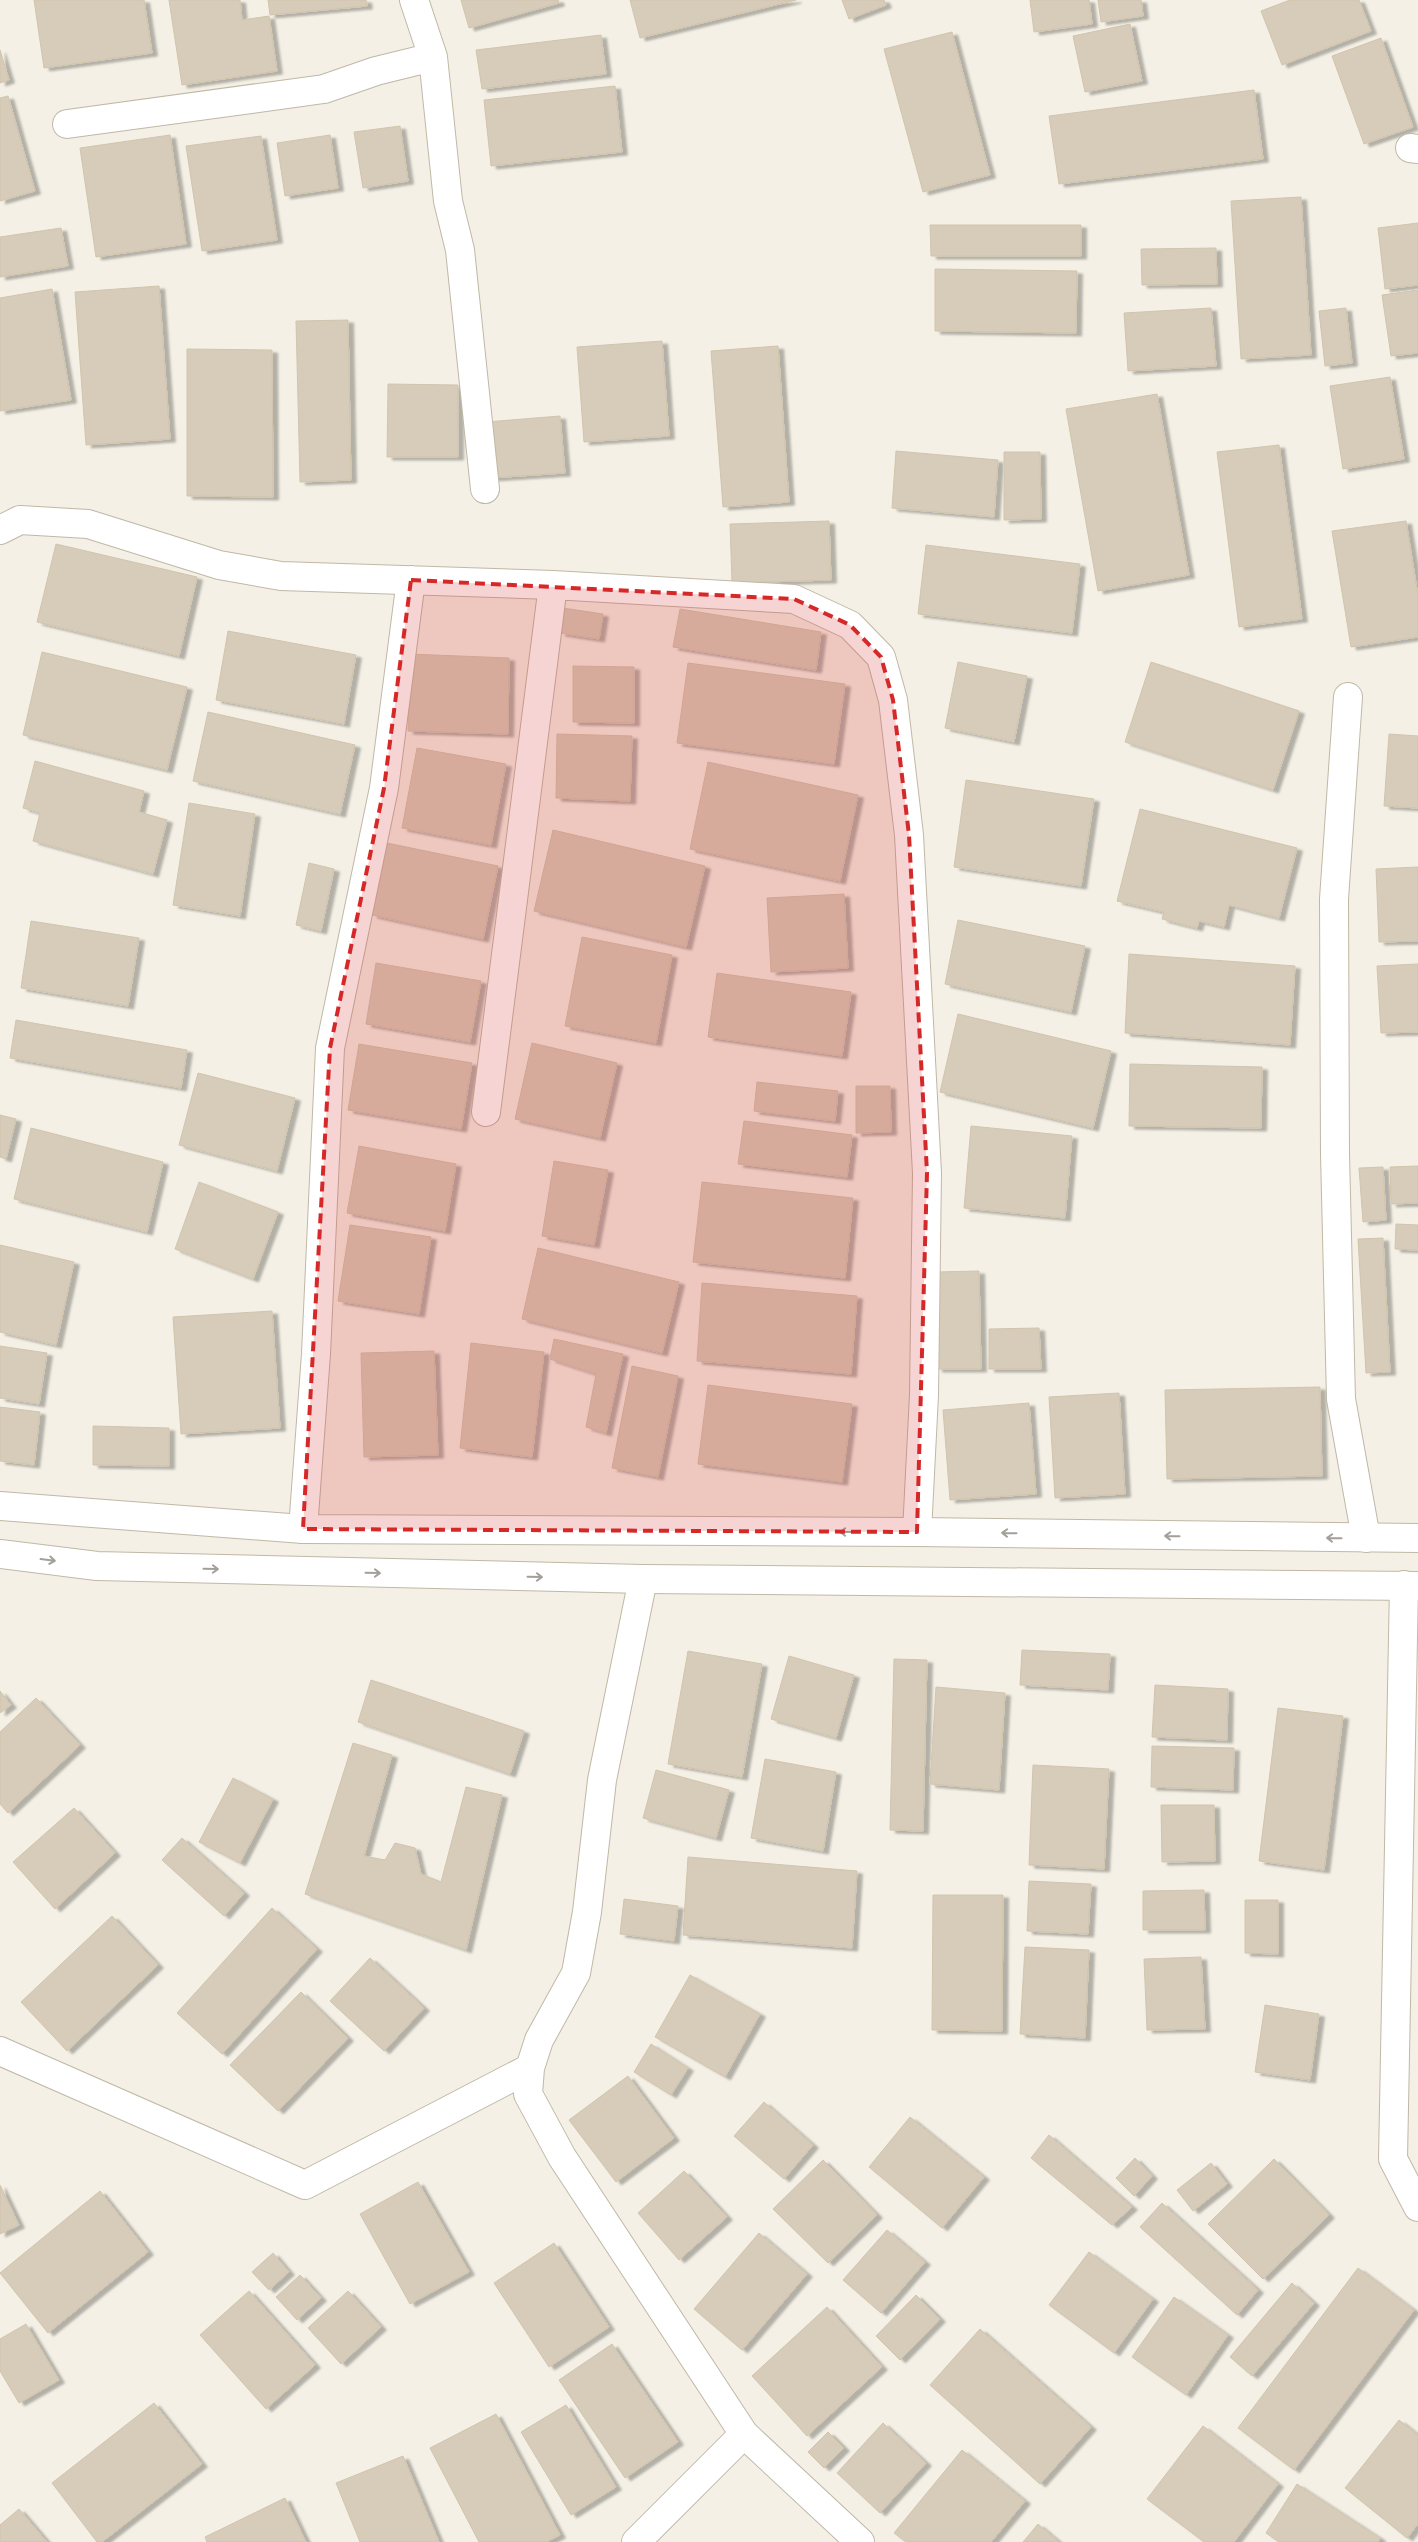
<svg xmlns="http://www.w3.org/2000/svg" width="1418" height="2542" viewBox="0 0 1418 2542" font-family="'Fira Sans',sans-serif">
<defs>
<filter id="shadow"><feDropShadow dx="5.5" dy="3" stdDeviation="1" flood-color="#0004"/></filter>
</defs>
<rect width="100%" height="100%" fill="#f4f0e5"/>
<path fill="#d7ccb9" stroke="#d2c4ac" filter="url(#shadow)" d="M34 0H144L152 53 44 68Z
M169 0H240L242 20 269 16 277 71 182 85Z
M268 0H366L367 6 270 15Z
M461 0H558L559 3 469 28Z
M630 0H796L640 38Z
M842 0H884L886 5 849 19Z
M1030 0H1089L1092 24 1034 32Z
M1098 0H1141L1143 16 1101 22Z
M1290 0H1359L1371 31 1282 65 1261 11Z
M1130 24 1142 81 1085 92 1073 36Z
M952 32 990 175 923 192 884 49Z
M601 35 606 74 482 89 476 50Z
M1381 38 1413 127 1364 144 1332 56Z
M0 50 9 80 0 83Z
M615 86 622 152 491 166 484 100Z
M1254 90 1263 159 1059 184 1049 116Z
M8 96 35 191 0 201V98Z
M400 126 408 181 363 188 354 132Z
M170 135 186 244 96 257 80 148Z
M330 135 338 188 285 196 277 143Z
M261 136 277 240 202 251 186 146Z
M1301 197 1311 355 1241 359 1231 201Z
M1418 223V285L1385 289 1378 228Z
M930 225H1081V256H931Z
M61 228 68 266 0 277V237Z
M1216 248 1217 284 1142 285 1141 249Z
M935 269 1077 271 1076 333 935 331Z
M159 286 170 439 86 445 75 292Z
M52 289 71 400 0 411V298Z
M1418 290V353L1391 356 1382 295Z
M1211 308 1216 366 1128 371 1124 313Z
M1346 308 1352 363 1325 366 1319 311Z
M348 320 351 480 300 482 296 321Z
M662 341 669 436 584 442 577 347Z
M778 346 789 502 723 507 711 351Z
M187 349 272 350 273 497 187 496Z
M1390 377 1404 459 1343 469 1330 386Z
M388 384 458 385V457H387Z
M1157 394 1189 575 1098 591 1066 409Z
M560 416 565 473 490 478 486 422Z
M1279 445 1302 619 1239 627 1217 452Z
M896 451 998 460 994 517 892 508Z
M1004 452H1040L1041 519 1004 520Z
M829 521 831 580 732 583 730 524Z
M1406 521 1418 596V637L1351 647 1332 531Z
M56 544 197 577 179 656 37 622Z
M926 545 1080 564 1072 633 918 614Z
M563 608 603 614 599 639 560 633Z
M680 609 821 632 816 670 673 647Z
M228 631 356 655 344 724 216 700Z
M42 652 187 687 167 770 23 735Z
M410 654 509 658 508 734 408 731Z
M958 662 1027 676 1014 742 945 728Z
M1151 662 1299 711 1273 790 1125 742Z
M688 663 845 684 834 764 677 743Z
M573 666 634 667V723L573 722Z
M208 712 355 745 340 814 193 781Z
M557 734 632 736 630 801 556 798Z
M1389 734 1418 736V808L1384 806Z
M417 748 506 764 491 845 402 828Z
M35 761 144 791 139 812 167 820 153 874 33 841 40 813 23 808Z
M708 762 858 795 840 881 690 849Z
M966 780 1094 799 1081 886 954 867Z
M189 803 255 814 240 916 173 905Z
M1140 809 1297 848 1279 918 1229 905 1224 927 1199 921 1197 928 1162 919 1164 912 1117 901Z
M553 830 705 866 686 947 534 911Z
M387 843 498 866 483 939 372 915Z
M309 863 334 869 321 931 296 925Z
M1418 867V941L1379 942 1376 869Z
M844 894 848 968 771 972 767 898Z
M958 920 1085 946 1071 1012 945 984Z
M31 921 139 938 128 1006 21 988Z
M582 937 672 955 656 1043 565 1026Z
M1129 954 1295 966 1290 1045 1125 1033Z
M376 963 481 981 470 1042 366 1024Z
M1418 964V1032L1381 1033 1377 966Z
M717 973 851 992 842 1056 708 1037Z
M958 1014 1111 1051 1093 1128 940 1092Z
M16 1020 187 1050 181 1088 10 1058Z
M532 1043 617 1063 600 1138 515 1119Z
M359 1044 472 1063 461 1129 348 1110Z
M1130 1064 1262 1067 1261 1128 1129 1126Z
M198 1073 295 1098 277 1171 179 1145Z
M757 1082 838 1091 835 1121 754 1111Z
M856 1086H890L891 1132 856 1133Z
M0 1115 16 1119 6 1159 0 1157Z
M744 1121 852 1135 847 1177 738 1164Z
M971 1126 1072 1136 1065 1218 964 1208Z
M31 1128 163 1162 147 1232 14 1199Z
M359 1146 456 1164 445 1231 347 1213Z
M554 1161 608 1170 594 1245 542 1236Z
M1418 1166V1203L1391 1204 1390 1167Z
M1383 1167 1386 1220 1363 1222 1359 1168Z
M199 1182 278 1212 253 1279 175 1249Z
M702 1182 853 1198 845 1278 693 1262Z
M1396 1224 1418 1225V1250L1395 1249Z
M350 1225 431 1237 419 1314 338 1301Z
M1383 1238 1390 1372 1366 1373 1358 1239Z
M0 1245 74 1262 56 1345 0 1332Z
M538 1248 679 1282 662 1353 522 1319Z
M979 1271 981 1369H937L935 1272Z
M702 1283 857 1296 851 1374 697 1361Z
M272 1311 280 1428 181 1434 173 1317Z
M1039 1328 1041 1369H989V1329Z
M554 1339 623 1354 606 1433 586 1427 596 1374 550 1359Z
M471 1343 544 1352 532 1457 460 1448Z
M0 1346 47 1353 39 1404 0 1398Z
M434 1351 438 1455 364 1457 361 1353Z
M632 1366 678 1376 658 1477 612 1468Z
M708 1385 852 1404 842 1482 698 1464Z
M1320 1387 1322 1476 1167 1479 1165 1390Z
M1119 1393 1125 1494 1055 1498 1049 1397Z
M1029 1403 1036 1494 950 1500 943 1410Z
M0 1407 40 1412 34 1465 0 1461Z
M93 1426 169 1428V1466L93 1465Z
M1022 1650 1110 1654 1108 1690 1020 1685Z
M688 1651 762 1664 742 1777 668 1764Z
M789 1656 854 1675 836 1738 771 1719Z
M894 1659 927 1660 923 1831 890 1830Z
M371 1680 524 1731 510 1774 358 1722Z
M1155 1685 1228 1689 1227 1740 1152 1737Z
M936 1687 1005 1693 999 1790 930 1784Z
M0 1691 11 1705 0 1713Z
M36 1698 80 1745 8 1813 0 1804V1732Z
M1278 1708 1343 1716 1324 1870 1259 1861Z
M353 1743 392 1755 364 1856 385 1860 395 1843 415 1848 421 1874 441 1882 466 1787 502 1795 466 1950 305 1894Z
M1152 1746 1234 1748 1233 1790 1151 1787Z
M765 1759 836 1772 823 1851 751 1838Z
M1033 1765 1109 1769 1104 1869 1029 1865Z
M656 1770 729 1790 716 1838 643 1818Z
M233 1778 273 1799 240 1863 199 1842Z
M1161 1805H1214L1215 1861 1162 1862Z
M74 1808 115 1853 55 1909 13 1862Z
M182 1838 244 1893 224 1916 162 1860Z
M688 1857 857 1871 852 1948 683 1935Z
M1029 1881 1091 1884 1088 1934 1027 1931Z
M1204 1890 1205 1930H1143V1891Z
M933 1895H1003L1002 2031 932 2030Z
M624 1899 678 1906 674 1941 620 1934Z
M1245 1900H1278V1954L1245 1953Z
M272 1908 317 1949 222 2054 177 2013Z
M112 1916 158 1965 67 2051 21 2002Z
M1025 1947 1089 1950 1085 2038 1020 2034Z
M1201 1957 1205 2029 1147 2030 1144 1959Z
M370 1958 424 2008 384 2051 330 2001Z
M690 1975 760 2014 725 2077 655 2037Z
M301 1992 348 2038 278 2111 230 2065Z
M1265 2005 1319 2014 1310 2080 1255 2072Z
M651 2044 688 2068 671 2095 634 2072Z
M628 2076 674 2138 616 2182 569 2120Z
M764 2102 813 2145 784 2179 734 2136Z
M910 2117 984 2177 942 2228 869 2167Z
M1049 2135 1132 2207 1112 2225 1031 2158Z
M1135 2158 1152 2176 1134 2196 1116 2178Z
M1274 2159 1329 2215 1263 2279 1208 2224Z
M823 2160 877 2215 828 2263 773 2209Z
M1211 2163 1227 2184 1193 2211 1177 2190Z
M684 2171 727 2217 679 2260 638 2213Z
M418 2182 469 2272 410 2304 360 2214Z
M0 2185 19 2225 0 2234Z
M100 2191 148 2252 48 2333 0 2273Z
M1162 2203 1258 2290 1237 2315 1140 2227Z
M887 2230 925 2262 881 2313 843 2280Z
M759 2233 807 2274 742 2350 694 2309Z
M554 2243 609 2327 549 2367 494 2283Z
M1089 2252 1153 2299 1114 2353 1049 2305Z
M273 2253 289 2272 269 2290 252 2272Z
M1358 2268 1414 2310 1294 2470 1238 2428Z
M300 2275 321 2298 297 2320 276 2297Z
M1292 2283 1314 2303 1252 2376 1230 2357Z
M249 2291 315 2365 266 2409 200 2335Z
M348 2291 381 2327 341 2364 308 2328Z
M916 2295 940 2319 900 2360 876 2336Z
M1174 2297 1228 2335 1186 2395 1132 2357Z
M827 2307 882 2367 807 2436 752 2376Z
M26 2324 59 2380 19 2403 0 2371V2339Z
M980 2329 1091 2427 1040 2484 930 2385Z
M612 2344 678 2442 625 2478 559 2380Z
M154 2403 202 2464 102 2542H97L52 2483Z
M566 2405 616 2487 571 2515 521 2432Z
M496 2414 560 2535 546 2542H479L430 2448Z
M1399 2420 1418 2435V2524L1407 2538 1345 2488Z
M883 2423 926 2463 880 2513 837 2473Z
M1203 2426 1278 2484 1234 2542H1204L1147 2499Z
M828 2432 844 2448 824 2468 808 2452Z
M962 2450 1025 2501 991 2542H906L894 2533Z
M403 2456 439 2542H360L336 2483Z
M1297 2484 1380 2538 1378 2542H1279L1266 2533Z
M285 2498 306 2542H207L205 2537Z
M19 2509 47 2542H0V2525Z
M1038 2524 1059 2542H1023Z"/>
<g fill="none" stroke-linecap="round" stroke-linejoin="round">
<g stroke="#c0b8a7" stroke-width="30">
<path id="minor" d="M414 0 433 57 448 201 460 250 485 489
M67 124 324 89 376 71 433 57
M1410 148 1418 149
M0 530 20 520 88 524 219 565 281 576 553 585 794 599 850 625 881 657 893 700 909 835 927 1173 924 1395 917 1532
M1348 697 1334 899 1335 1154 1341 1399 1366 1538
M486 1112 553 585
M303 1529 316 1354 330 1048 384 788 411 580
M643 1579 602 1780 587 1912 576 1973 539 2040 530 2068 528 2094 562 2157 744 2434 860 2542
M1404 1585 1393 2159 1418 2207
M0 2051 305 2185 530 2068
M636 2542 744 2434"/>
</g>
<g stroke="#c0b8a7" stroke-width="30">
<path id="tertiary" d="M0 1506 303 1529 917 1532 1418 1538
M0 1554 97 1566 643 1579 1418 1586"/>
</g>
<use href="#minor" stroke="#fff" stroke-width="28"/>
<use href="#tertiary" stroke="#fff" stroke-width="28"/>
</g>
<defs><path id="oneway-shaft" d="M-6 0H5M1.5-3L5.5 0L1.5 3" fill="none" stroke-width="1.6" stroke-linecap="round" stroke-linejoin="round" transform="scale(1.25)"/></defs>
<g stroke="#a3a09a">
<use href="#oneway-shaft" transform="translate(847 1532) rotate(-180)"/>
<use href="#oneway-shaft" transform="translate(1009 1533) rotate(-179)"/>
<use href="#oneway-shaft" transform="translate(1172 1536) rotate(-179)"/>
<use href="#oneway-shaft" transform="translate(1334 1538) rotate(-179)"/>
<use href="#oneway-shaft" transform="translate(48 1560) rotate(7)"/>
<use href="#oneway-shaft" transform="translate(211 1569) rotate(1)"/>
<use href="#oneway-shaft" transform="translate(373 1573) rotate(1)"/>
<use href="#oneway-shaft" transform="translate(535 1577) rotate(1)"/>
</g>
<path fill="#d62828" fill-opacity="0.2" stroke="#d62828" stroke-width="4" stroke-dasharray="10 6" stroke-linejoin="round" d="M411 580 794 599 850 625 881 657 893 700 909 835 927 1173 917 1532 303 1529 330 1048 384 788Z"/>
</svg>
